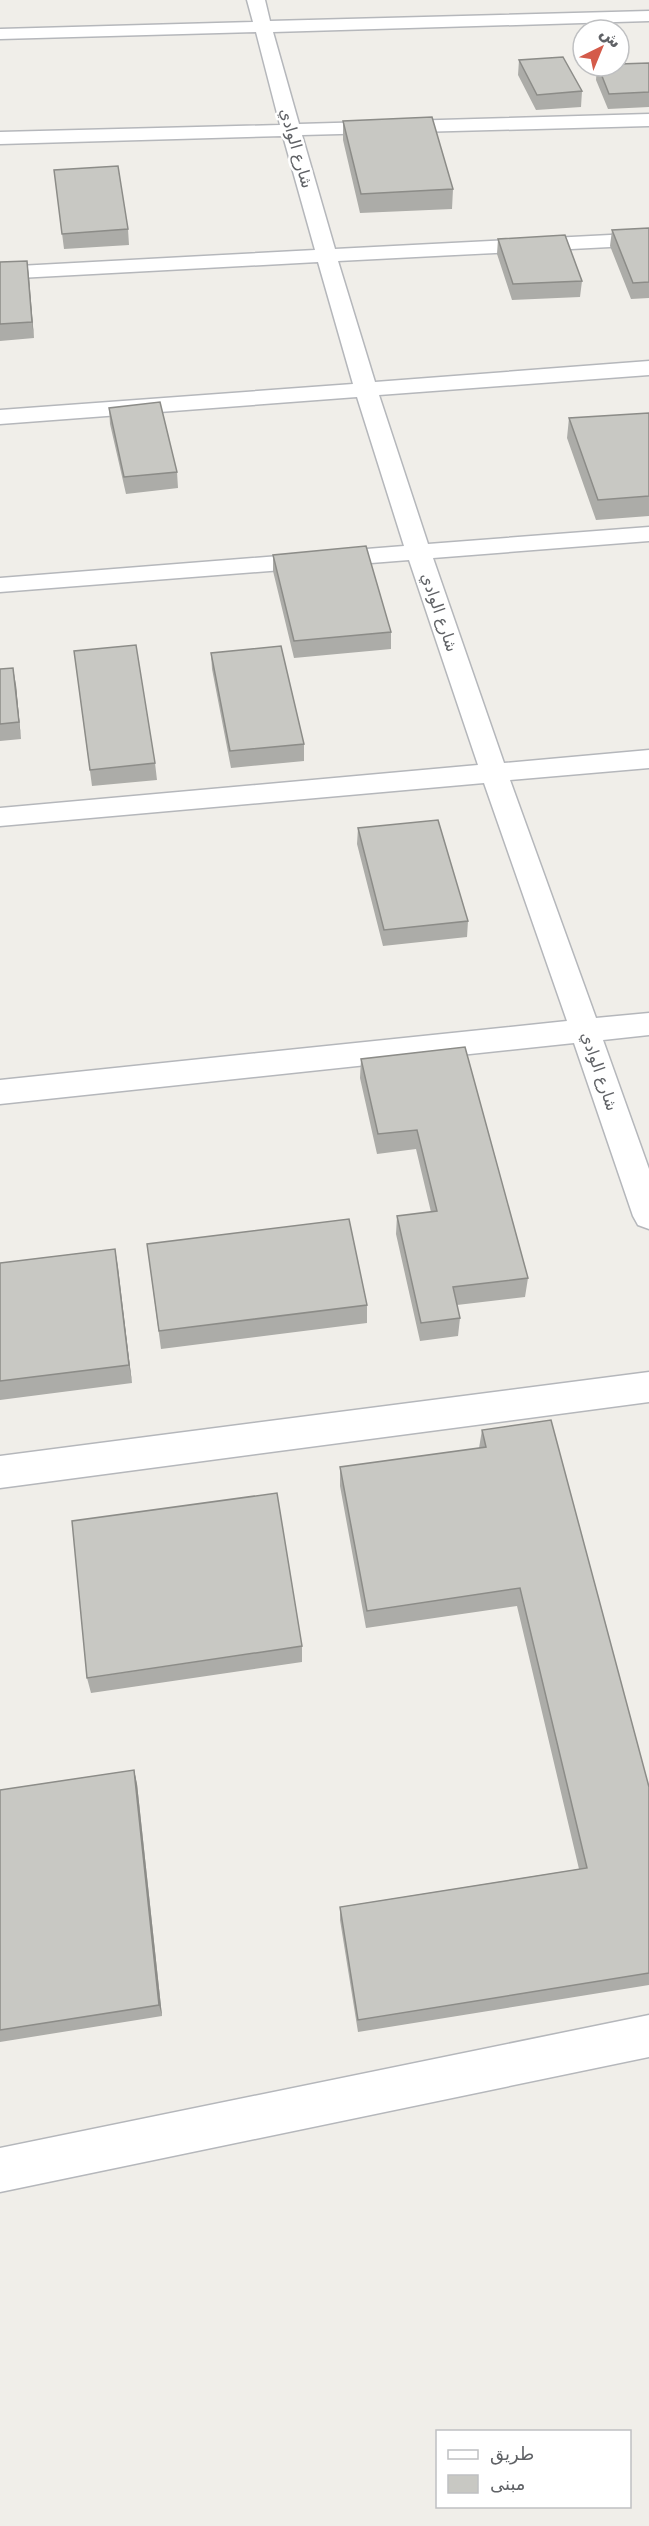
<svg xmlns="http://www.w3.org/2000/svg" width="649" height="2526" viewBox="0 0 649 2526" font-family="'DejaVu Sans',Vazirmatn,sans-serif">
<rect width="100%" height="100%" fill="#f0eee9"/>
<g fill="none" stroke-linecap="round" stroke-linejoin="round">
<g stroke="#b5b7bb" stroke-width="3">
<path id="minor" d="M247 0H265L270 21 649 11V21L273 32 299 124 649 114V126L302 135 335 249 649 233V245L338 261 375 382 649 361V375L379 395 428 544 649 527V541L433 558 504 763 649 750V768L510 780 596 1018 649 1013V1035L603 1040 649 1169V1229L638 1225 633 1216 574 1043 0 1104V1080L567 1021 484 783 0 826V808L478 765 409 560 0 592V578L404 546 357 397 0 424V410L353 384 318 262 0 279V267L315 250 283 136 0 144V132L280 125 256 32 0 39V29L253 22Z
M649 1372V1402L0 1488V1456Z
M649 2015V2057L0 2192V2148Z"/>
</g>
<use href="#minor" fill="#fff" fill-rule="evenodd"/>
</g>
<path fill="#acaca8" d="M519 60 582 91 581 107 536 110 518 75Z
M649 63V107L608 109 596 80 597 66H619Z
M343 121 453 189 452 209 360 213 343 140Z
M54 170 128 229 129 245 64 249Z
M649 228V298L631 299 610 246 612 230Z
M498 239 582 281 580 297 512 300 497 254Z
M27 261 34 338 0 341V262Z
M109 408 177 472 178 488 126 494 110 424Z
M649 413V516L596 520 567 438 569 418Z
M273 555 391 632V649L294 658 273 571Z
M74 651 155 763 157 780 92 786Z
M211 653 304 744V761L231 768 212 669Z
M0 669 16 685 21 739 0 741Z
M358 828 468 921 467 937 383 946 357 844Z
M465 1047 528 1278 525 1297 457 1305 460 1318 458 1336 420 1341 396 1234 397 1216 431 1212 416 1149 377 1154 360 1078 361 1059Z
M147 1244 367 1305V1323L161 1349Z
M115 1249 132 1383 0 1400V1263Z
M482 1430 649 1787V1985L358 2032 340 1920V1907L579 1869 517 1606 366 1628 340 1486V1467L479 1448Z
M302 1646V1662L91 1693 87 1678Z
M134 1770 137 1784 162 2016 0 2042V1790Z"/>
<path fill="#8c8c88" d="M27 261 29 277 34 338 32 322Z
M13 668 16 685 21 739 19 722Z
M115 1249 118 1267 132 1383 129 1365Z
M134 1770 137 1784 162 2016 159 2005Z"/>
<path fill="#c8c8c3" stroke="#8c8c88" stroke-width="1.5" d="M563 57 582 91 537 95 519 60Z
M649 63V92L609 94 598 66H619V64Z
M432 117 453 189 361 194 343 121Z
M118 166 128 229 62 234 54 170Z
M649 228V282L633 283 612 230Z
M565 235 582 281 513 284 498 239Z
M27 261 32 322 0 324V262Z
M160 402 177 472 124 477 109 408Z
M649 413V496L598 500 569 418Z
M366 546 391 632 294 641 273 555Z
M136 645 155 763 90 770 74 651Z
M281 646 304 744 230 751 211 653Z
M13 668 19 722 0 724V669Z
M438 820 468 921 384 930 358 828Z
M465 1047 528 1278 453 1287 460 1318 421 1323 397 1216 437 1211 417 1130 378 1134 361 1059Z
M349 1219 367 1305 159 1331 147 1244Z
M115 1249 129 1365 0 1381V1263Z
M551 1420 649 1787V1973L358 2020 340 1907 587 1868 520 1588 367 1611 340 1467 486 1447 482 1430Z
M277 1493 302 1646 87 1678 72 1521Z
M134 1770 159 2005 0 2030V1790Z"/>
<g text-anchor="middle" stroke-width="5" stroke-linejoin="round" paint-order="stroke">
<g font-size="16" fill="#606266" stroke="#fff">
<text transform="translate(297 148) rotate(74)" y="6">شارع الوادي</text>
<text transform="translate(440 612) rotate(71)" y="6">شارع الوادي</text>
<text transform="translate(600 1071) rotate(71)" y="6">شارع الوادي</text>
</g>
</g>
<rect x="436" y="2430" width="195" height="78" fill="#ffffff" stroke="#bfc0c2" stroke-width="1.5"/>
<rect x="448" y="2450" width="30" height="9" fill="#ffffff" stroke="#bfc0c2" stroke-width="1.5"/>
<text x="490" y="2460" font-size="18" fill="#606266">طريق</text>
<rect x="448" y="2475" width="30" height="18" fill="#c8c8c3" stroke="#bfc0c2" stroke-width="1.5"/>
<text x="490" y="2490" font-size="18" fill="#606266">مبنى</text>
<g transform="translate(601 48) rotate(43)"><circle r="28" fill="#ffffff" stroke="#bfc0c2" stroke-width="1.5"/>
<path d="M0-4.5L10 22L0 15L-10 22Z" fill="#d45b4a"/>
<text y="-9" font-size="16" font-weight="bold" text-anchor="middle" fill="#606266">ش</text>
</g>
</svg>
